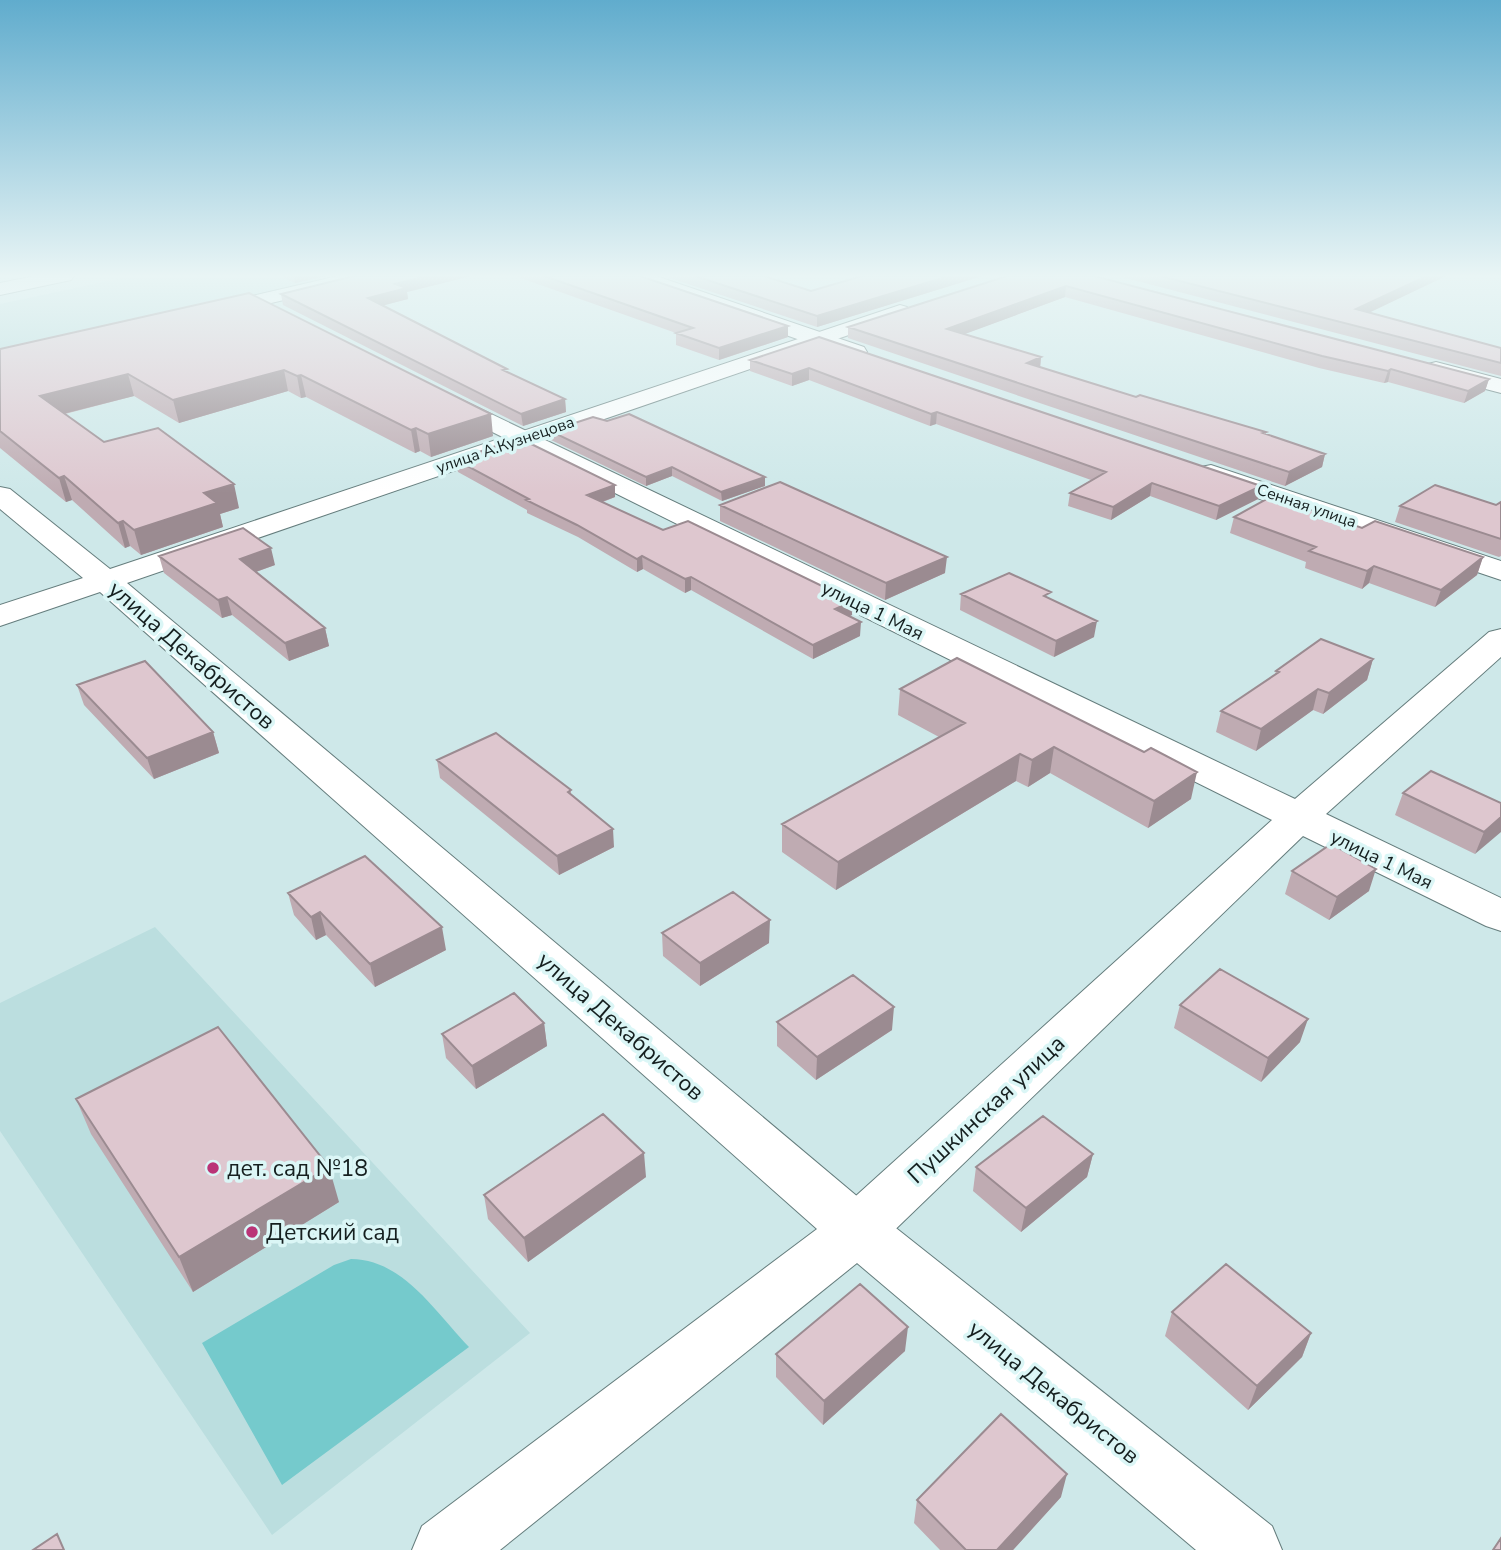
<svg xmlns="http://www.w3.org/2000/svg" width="1501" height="1550" viewBox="0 0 1501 1550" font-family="'Nunito Sans',sans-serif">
<rect width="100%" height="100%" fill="#cee8e9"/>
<path fill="#bbdedf" d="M132 276H341L0 355V304Z
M155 927 530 1333 272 1535 0 1131V1003Z"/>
<path fill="#75cacc" d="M351 1259C403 1259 436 1313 469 1347L282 1485 202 1343 334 1265Z"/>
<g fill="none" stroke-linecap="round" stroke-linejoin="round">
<g stroke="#657d7d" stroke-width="2">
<path id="minor" d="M338 276H373L370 280 211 317 204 315 201 311 204 307Z
M627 276H656L864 347 867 352 864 357H848L630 280Z
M1436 362 1501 379V393L1428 374 1424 369 1428 364Z
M445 392 1295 799 1489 632 1501 629V657L1326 814 1501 898V931L1486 926 1303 836 877 1247 857 1254 837 1247 829 1230 837 1213 1272 820 436 404 433 399 436 394Z
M1211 465 1501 561V580L1201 479 1197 473 1201 467Z"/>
</g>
<g stroke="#657d7d" stroke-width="2">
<path id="major" d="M35 276H74L71 280 0 295V283Z
M900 305 907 307 910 311 907 315 127 583 877 1213 1272 1526 1282 1550H1196L857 1263 500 1550H412L422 1526 817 1229 100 592 0 626V605L83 578 0 509V487L10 489 110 569Z"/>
</g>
<use href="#minor" fill="#fff" fill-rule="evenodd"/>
<use href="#major" fill="#fff" fill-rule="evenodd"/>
</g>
<path fill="#bfabb2" d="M280 276H327L295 283Z
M353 276H471L407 292 408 299 383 305 507 372 565 399 566 412 523 426 283 305 281 294Z
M515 276H640L788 326V337L719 360 676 345V333Z
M664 276H764L811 291 862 276H982L817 327Z
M1094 276 1489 379 1485 391 1464 403 1388 382 1384 383 1319 368 1065 297 964 334 1041 357 1040 367 1136 397 1266 432V434L1325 454 1322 467 1285 486 848 338V327Z
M1118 276H1446L1369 312 1501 348V376Z
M249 293 493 436 431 457 420 451 415 453 306 397 301 398 288 391 179 423 134 396 65 414 104 442 239 508 220 514 223 527 141 555 130 546 125 548 72 500 66 502 0 448V349Z
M819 337 1261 486 1258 499 1216 520 1150 496 1111 520 1068 506 1070 493 1091 480 936 424 930 426 809 380 792 386 750 371V360Z
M550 431 765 477V486L722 501 672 476 646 486 551 440Z
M456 460 615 497 603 502 663 530 852 615 849 616 860 636 813 659 691 590 685 593 643 569 637 572 578 537 527 513V510L458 472Z
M1501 502V556L1499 557 1395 522 1400 506 1496 505Z
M720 505 945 573 885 600 720 521Z
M1234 517 1362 528 1483 557 1477 575 1435 607 1369 583 1362 589 1305 568 1306 562 1230 533Z
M159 556 275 565 256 572 325 628 329 646 289 661 232 615 222 618 164 573Z
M961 594 1050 598 1094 637 1054 657 960 610Z
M1373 659 1367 680 1323 714 1313 710 1256 751 1216 732 1221 711 1275 675 1276 671Z
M77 685 213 732 219 753 154 779 84 705Z
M900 689 1191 799 1148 828 1050 773 1028 787 1016 781 836 890 782 852V824L939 737 898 715Z
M437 760 571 790V794L614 847 559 875 440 778Z
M1403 793 1501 803 1475 854 1395 815Z
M1292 871 1369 891 1329 920 1285 894Z
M288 893 446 950 375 987 326 935 316 940 294 915Z
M662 933 769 943 700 986 663 956Z
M1180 1005 1300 1042 1261 1082 1174 1028Z
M777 1022 892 1030 816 1080 777 1046Z
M544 1023 547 1046 476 1089 446 1058 442 1034Z
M76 1099 339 1202 193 1292 91 1134Z
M1093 1154 1087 1177 1021 1232 973 1191 976 1167Z
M646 1177 528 1262 488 1219 484 1195Z
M1172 1312 1311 1333 1302 1357 1248 1410 1165 1336Z
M905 1351 823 1425 776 1377V1354Z
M1061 1497 1013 1550H940L914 1523 917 1500Z"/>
<path fill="#9b8b91" d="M294 276H327L295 283Z
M427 276H471L407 292 408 299 370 309 368 298 395 284Z
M949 276H982L817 327V316Z
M1427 276H1446L1354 320 1356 309Z
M1066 286 1065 297 946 341 947 329Z
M788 326V337L719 360V348Z
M1041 357 1040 369 1027 363Z
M809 368V380L792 386V374Z
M1391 369 1388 382 1384 383 1388 371Z
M284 370 288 391 179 423 173 400Z
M128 374 134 396 47 418 40 396Z
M301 375 306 397 301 398 297 376Z
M1489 379 1485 391 1464 403 1468 391Z
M565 399 566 412 523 426 521 414Z
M937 412 936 424 930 426 931 414Z
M491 414 493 436 431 457 428 434Z
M416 428 420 451 415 453 411 430Z
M1325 454 1322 467 1285 486 1289 472Z
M672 467V476L646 486V477Z
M64 476 72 500 66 502 59 478Z
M765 477V486L722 501 721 492Z
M1152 483 1150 496 1111 520 1113 507Z
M234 484 239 508 220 514 223 527 141 555 134 530 204 493Z
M615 485V497L588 507 587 495Z
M1261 486 1258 499 1216 520 1219 506Z
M123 521 130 546 125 548 118 523Z
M271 548 275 565 244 576 240 559Z
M642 556 643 569 637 572V559Z
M947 557 945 573 885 600 886 583Z
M1483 557 1477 575 1435 607 1441 590Z
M1374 566 1369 583 1362 589 1367 571Z
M691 577V590L685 593V579Z
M227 597 232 615 222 618 218 600Z
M853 601 852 615 834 623 835 609Z
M1097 621 1094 637 1054 657 1056 641Z
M861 622 860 636 813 659V645Z
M325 628 329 646 289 661 285 643Z
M1373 659 1367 680 1323 714 1329 693Z
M1318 689 1313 710 1256 751 1261 729Z
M213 732 219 753 154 779 147 758Z
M1054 747 1050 773 1028 787 1032 760Z
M1020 754 1016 781 836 890 838 862Z
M1197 772 1191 799 1148 828 1154 801Z
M1501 817V832L1475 854 1484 832Z
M613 829 614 847 559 875 557 856Z
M1376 869 1369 891 1329 920 1337 897Z
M320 912 326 935 316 940 311 917Z
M770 920 769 943 700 986V963Z
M442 927 446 950 375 987 370 964Z
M894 1007 892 1030 816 1080 817 1057Z
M1308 1019 1300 1042 1261 1082 1268 1058Z
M544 1023 547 1046 476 1089 472 1066Z
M644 1153 646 1177 528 1262 524 1238Z
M1093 1154 1087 1177 1021 1232 1026 1208Z
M329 1167 339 1202 193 1292 179 1257Z
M908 1327 905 1351 823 1425 824 1401Z
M1311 1333 1302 1357 1248 1410 1257 1386Z
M1067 1474 1061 1497 1013 1550H997Z"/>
<path fill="#dec7cf" stroke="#9b8b91" stroke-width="2" d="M354 276H427L395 284 407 288 368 298 507 369 503 370 565 399 521 414 281 294Z
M544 276H640L788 326 719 348 676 333 693 328Z
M695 276H764L811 291 862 276H949L817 316Z
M1007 276H1094L1489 379 1468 391 1391 369 1388 371 1322 356 1066 286 947 329 1041 357 1027 363 1136 397 1140 395 1266 432 1263 433 1325 454 1289 472 848 327Z
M1160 276H1427L1356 309 1501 348V363Z
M249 293 491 414 428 434 416 428 411 430 301 375 297 376 284 370 173 400 128 374 40 396 104 442 158 428 234 484 204 493 217 503 134 530 123 521 118 523 64 476 59 478 0 431V349Z
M819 337 1261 486 1219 506 1152 483 1113 507 1070 493 1106 472 937 412 931 414 809 368 792 374 750 360Z
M629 414 765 477 721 492 672 467 646 477 550 431 593 417 607 421Z
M519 438 615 485 587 495 663 530 688 521 853 601 835 609 861 622 813 645 691 577 685 579 642 556 637 559 577 525 526 500 529 499 456 460Z
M780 482 947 557 886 583 720 505Z
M1435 485 1496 505 1501 502V539L1400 506Z
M1272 496 1362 528 1375 521 1483 557 1441 590 1374 566 1367 571 1309 551 1316 547 1234 517Z
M243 528 271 548 240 559 325 628 285 643 227 597 218 600 159 556Z
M1009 573 1051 592 1044 596 1097 621 1056 641 961 594Z
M1321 639 1373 659 1329 693 1318 689 1261 729 1221 711 1279 672 1276 671Z
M957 658 1144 752 1151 748 1197 772 1154 801 1054 747 1032 760 1020 754 838 862 782 824 965 723 900 689Z
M145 661 213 732 147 758 77 685Z
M496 733 571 790 568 792 613 829 557 856 437 760Z
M1431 771 1501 803V817L1484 832 1403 793Z
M1331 844 1376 869 1337 897 1292 871Z
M365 856 442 927 370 964 320 912 311 917 288 893Z
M733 892 770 920 700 963 662 933Z
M1220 969 1308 1019 1268 1058 1180 1005Z
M853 975 894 1007 817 1057 777 1022Z
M514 993 544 1023 472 1066 442 1034Z
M218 1027 329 1167 179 1257 76 1099Z
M603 1114 644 1153 524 1238 484 1195Z
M1043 1116 1093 1154 1026 1208 976 1167Z
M1226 1264 1311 1333 1257 1386 1172 1312Z
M860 1284 908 1327 824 1401 776 1354Z
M1001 1414 1067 1474 997 1550H966L917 1500Z
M57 1534 64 1550H33Z
M1501 1538V1550H1493Z"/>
<linearGradient id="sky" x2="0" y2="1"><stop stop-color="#60accd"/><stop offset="0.56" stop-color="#e9f5f5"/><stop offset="1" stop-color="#e9f5f5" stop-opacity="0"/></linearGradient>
<rect width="1501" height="493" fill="url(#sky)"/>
<g fill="#ba3477" stroke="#dbf6f6" stroke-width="2.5">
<circle cx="213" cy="1168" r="7"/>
<circle cx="252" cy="1232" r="7"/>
</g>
<g text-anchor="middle" stroke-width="7" stroke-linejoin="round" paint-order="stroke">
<g font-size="16" fill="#151f1f" stroke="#dbf6f6">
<text transform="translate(505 444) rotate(-19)" y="6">улица А.Кузнецова</text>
<text transform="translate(1307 505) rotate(19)" y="6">Сенная улица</text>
</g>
<g font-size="19" fill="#151f1f" stroke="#dbf6f6">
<text transform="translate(873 610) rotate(26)" y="7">улица 1 Мая</text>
<text transform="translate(1382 859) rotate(26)" y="7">улица 1 Мая</text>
</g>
<g font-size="23" fill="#151f1f" stroke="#dbf6f6">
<text transform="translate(192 655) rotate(41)" y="8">улица Декабристов</text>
<text transform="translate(621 1026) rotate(41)" y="8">улица Декабристов</text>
<text transform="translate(986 1109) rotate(-43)" y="8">Пушкинская улица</text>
<text transform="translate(1054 1392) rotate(39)" y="8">улица Декабристов</text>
</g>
<g font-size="23" fill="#151f1f" stroke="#dbf6f6" text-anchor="start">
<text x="227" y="1176">дет. сад №18</text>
<text x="266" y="1240">Детский сад</text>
</g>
</g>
</svg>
